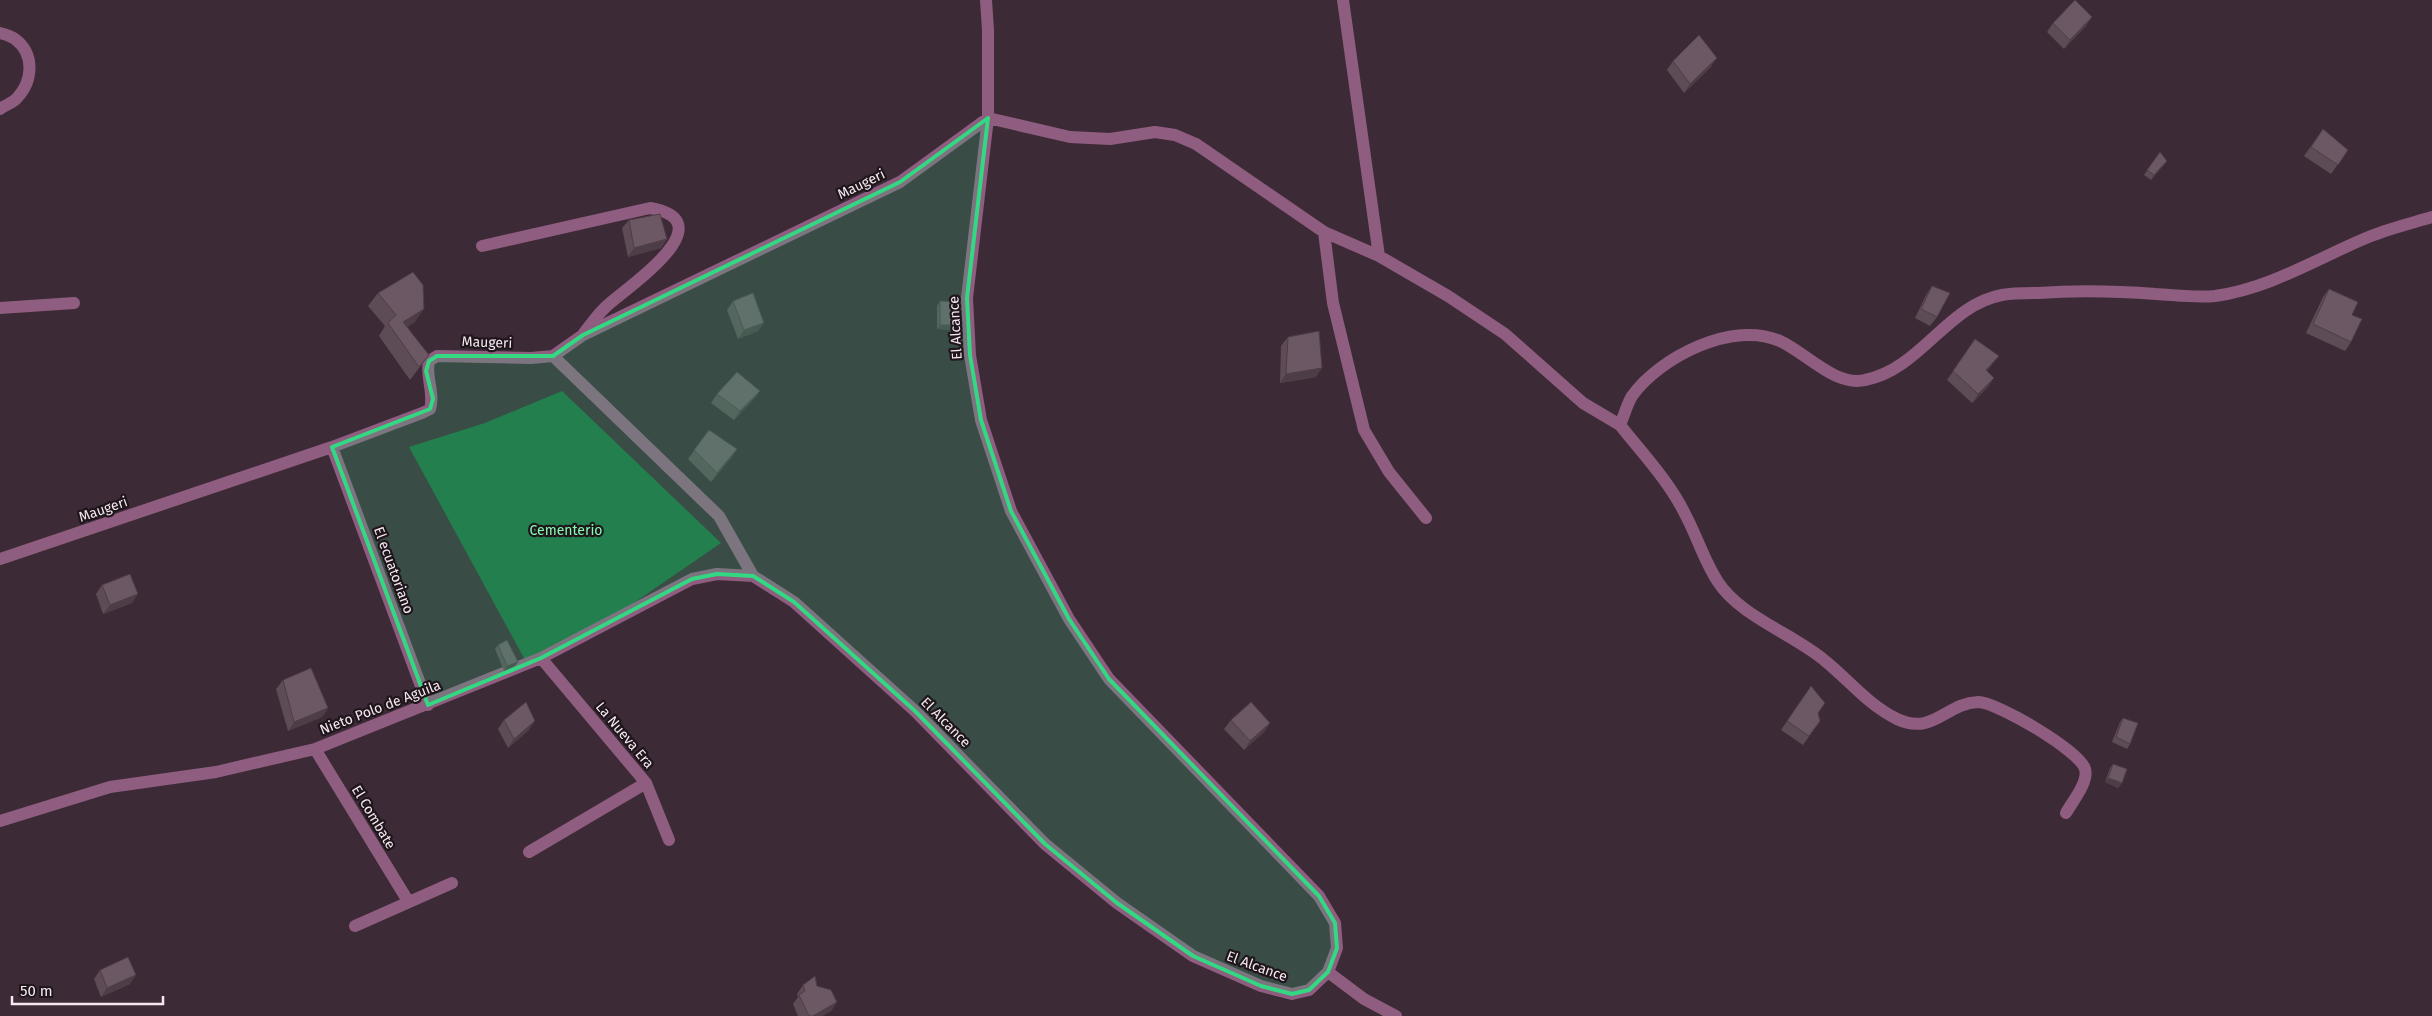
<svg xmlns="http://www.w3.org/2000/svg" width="2432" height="1016" viewBox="0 0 2432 1016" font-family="'Fira Sans',sans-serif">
<rect width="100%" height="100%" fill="#3d2a37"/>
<path fill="#206940" d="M562 391 721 543 622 611 525 660 409 447 485 423Z"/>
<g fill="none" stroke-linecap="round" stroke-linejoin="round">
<path stroke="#8f5d7f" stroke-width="12" d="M1343 0 1379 256
M0 33C4 34 11 36 15 39 35 54 33 81 17 98 13 103 5 105 0 109
M988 118 1070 137 1110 139 1155 132 1175 135 1196 144 1324 232 1379 256 1448 296 1505 334 1583 403 1620 425C1624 416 1627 404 1632 396 1660 357 1733 320 1780 341 1805 352 1835 387 1865 380 1921 369 1947 305 2002 295 2013 293 2026 293 2038 293 2078 290 2116 291 2156 294 2175 295 2197 298 2215 296 2272 288 2319 257 2371 236 2391 228 2412 223 2432 217
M1324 232 1333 303 1364 430 1389 472 1426 518
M482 246 650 208C725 221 632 284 609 304 599 312 592 323 584 333
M0 308 74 303
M553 356 719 516 753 576 794 602 915 711 1045 844 1117 903 1193 956 1261 986 1292 994 1309 990 1328 972 1337 948 1335 923 1319 896 1109 679 1069 619 1011 511 981 420 970 355 967 298 988 118V30L986 0
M1620 425C1642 453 1669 481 1685 514 1697 536 1704 561 1718 582 1740 616 1793 634 1824 660 1849 680 1868 705 1897 719 1933 736 1946 703 1978 702 1997 702 2080 751 2085 769 2089 782 2072 802 2066 813
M332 447 428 705
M0 559 332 447 422 413 430 409C435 392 425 377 429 361L437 356 531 358 553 356 583 335 900 182 988 118
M541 658 646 783 669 840
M315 749 408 901
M0 821 110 787 216 772 315 749 541 658 692 579 717 574 753 576
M529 852 646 783
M355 926 452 883
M1328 972 1364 999 1396 1016"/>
</g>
<path fill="#5d4b56" d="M2092 17 2086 26 2064 49 2047 32 2053 23Z
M1673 61 1711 67 1684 93 1667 70Z
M2323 129 2348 150 2331 174 2304 156Z
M2160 152 2167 161 2151 180 2144 175Z
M629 220 667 239 661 248 628 257 622 228Z
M1932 286 1937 317 1930 326 1915 318 1926 295Z
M2329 289 2351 342 2345 351 2306 333 2323 297Z
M378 293 415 322 407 327 429 355 410 380 379 336 385 326 368 306Z
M733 301 758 331 738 339 727 310Z
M940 301 959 325 955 330 937 329V306Z
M1288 337 1316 377 1280 383 1281 346Z
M1975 339 1992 365 1987 371 1994 378 1988 387 1972 403 1947 380Z
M760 391 753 400 734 420 711 403 717 394Z
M709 430 737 449 731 458 711 482 688 459Z
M102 585 132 603 103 614 96 594Z
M498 645 515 666 504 671 495 649Z
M283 680 328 708 322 717 288 731 276 689Z
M1811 686 1820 721 1803 745 1781 730Z
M2123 718 2130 744 2127 749 2112 742 2120 722Z
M504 720 529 730 508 748 498 729Z
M1231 720 1270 723 1264 732 1244 750 1224 729Z
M2113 764 2122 783 2118 788 2105 782 2110 768Z
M100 970 130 984 101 997 94 979Z
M803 985 817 986 837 1002 831 1011 822 1016H798L793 1004 798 997 797 994Z"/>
<path fill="#4c3d46" d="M2092 17 2086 26 2064 49 2070 40Z
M1717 58 1711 67 1684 93 1690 84Z
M2167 161 2164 165 2151 180 2154 175Z
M667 239 661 248 628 257 634 248Z
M424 309 415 322 396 334 403 322Z
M764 323 758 331 738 339 744 330Z
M940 325H959L955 330 937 329Z
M1999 356 1992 365 1980 379 1986 370Z
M1322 368 1316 377 1280 383 1286 374Z
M1994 378 1988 387 1972 403 1978 394Z
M760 391 753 400 734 420 740 411Z
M737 449 731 458 711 482 717 473Z
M138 594 132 603 103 614 110 605Z
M518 662 515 666 504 671 507 666Z
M328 708 322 717 288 731 294 722Z
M535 721 529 730 508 748 514 739Z
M1270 723 1264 732 1244 750 1250 741Z
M2108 778 2122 783 2118 788 2105 782Z
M136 975 130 984 101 997 107 988Z
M837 1002 831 1011 822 1016H813Z"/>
<path fill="#6c5764" stroke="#4c3d46" d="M2075 0 2092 17 2070 40 2053 23Z
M1699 35 1717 58 1690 84 1673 61Z
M2323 129 2348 150 2338 165 2311 147Z
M2160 152 2167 161 2154 175 2147 170Z
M660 214 667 239 634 248 629 220Z
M413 272 423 285 424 309 403 322 429 355 419 367 388 323 396 315 378 293Z
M1932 286 1950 293 1937 317 1921 309Z
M2329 289 2358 302 2352 315 2362 319 2351 342 2313 324Z
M753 293 764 323 744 330 733 301Z
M940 301 959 302V325H940Z
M1319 331 1322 368 1286 374 1288 337Z
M1975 339 1999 356 1986 370 1994 378 1978 394 1953 371Z
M737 372 760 391 740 411 717 394Z
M709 430 737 449 717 473 694 450Z
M130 574 138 594 110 605 102 585Z
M507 640 518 662 507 666 498 645Z
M311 668 328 708 294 722 283 680Z
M1811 686 1825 703 1818 713 1820 721 1809 736 1787 721Z
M526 702 535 721 514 739 504 720Z
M1251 702 1270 723 1250 741 1231 720Z
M2123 718 2138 723 2130 744 2116 737Z
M2113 764 2127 769 2122 783 2108 778Z
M128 957 136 975 107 988 100 970Z
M815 976 817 986 831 990 837 1002 813 1016H809L799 995 805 991 803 985Z"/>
<path fill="#32d882" fill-opacity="0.2" stroke="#32d882" stroke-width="4" stroke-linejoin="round" d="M988 118 967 298 970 355 981 420 1011 511 1069 619 1109 679 1319 896 1335 923 1337 948 1328 972 1309 990 1292 994 1261 986 1193 956 1117 903 1045 844 915 711 794 602 753 576 717 574 692 579 541 658 428 705 332 447 430 409 433 399 426 371 429 361 437 356H553L583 335 900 182Z"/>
<g text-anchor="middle" stroke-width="4.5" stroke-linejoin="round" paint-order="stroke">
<g font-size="14" fill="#f5e8f0" stroke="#1f161c">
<text transform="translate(861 184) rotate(-26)" y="5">Maugeri</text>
<text transform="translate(955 328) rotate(-93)" y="5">El Alcance</text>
<text transform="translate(487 342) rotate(2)" y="5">Maugeri</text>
<text transform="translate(103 509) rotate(-19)" y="5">Maugeri</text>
<text transform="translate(394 570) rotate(70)" y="5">El ecuatoriano</text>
<text transform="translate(380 707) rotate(-21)" y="5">Nieto Polo de Aguila</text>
<text transform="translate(946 722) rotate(45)" y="5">El Alcance</text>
<text transform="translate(625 735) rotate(50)" y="5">La Nueva Era</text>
<text transform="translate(374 817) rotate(59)" y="5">El Combate</text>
<text transform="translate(1257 966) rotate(20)" y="5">El Alcance</text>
</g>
<g font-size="14" fill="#83fbb1" stroke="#1f161c">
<text x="566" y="535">Cementerio</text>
</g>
</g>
<path d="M12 996v8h151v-8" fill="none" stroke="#f5e8f0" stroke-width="2.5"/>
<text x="20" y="996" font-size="15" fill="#f5e8f0" stroke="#1f161c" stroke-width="4" paint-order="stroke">50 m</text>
</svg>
